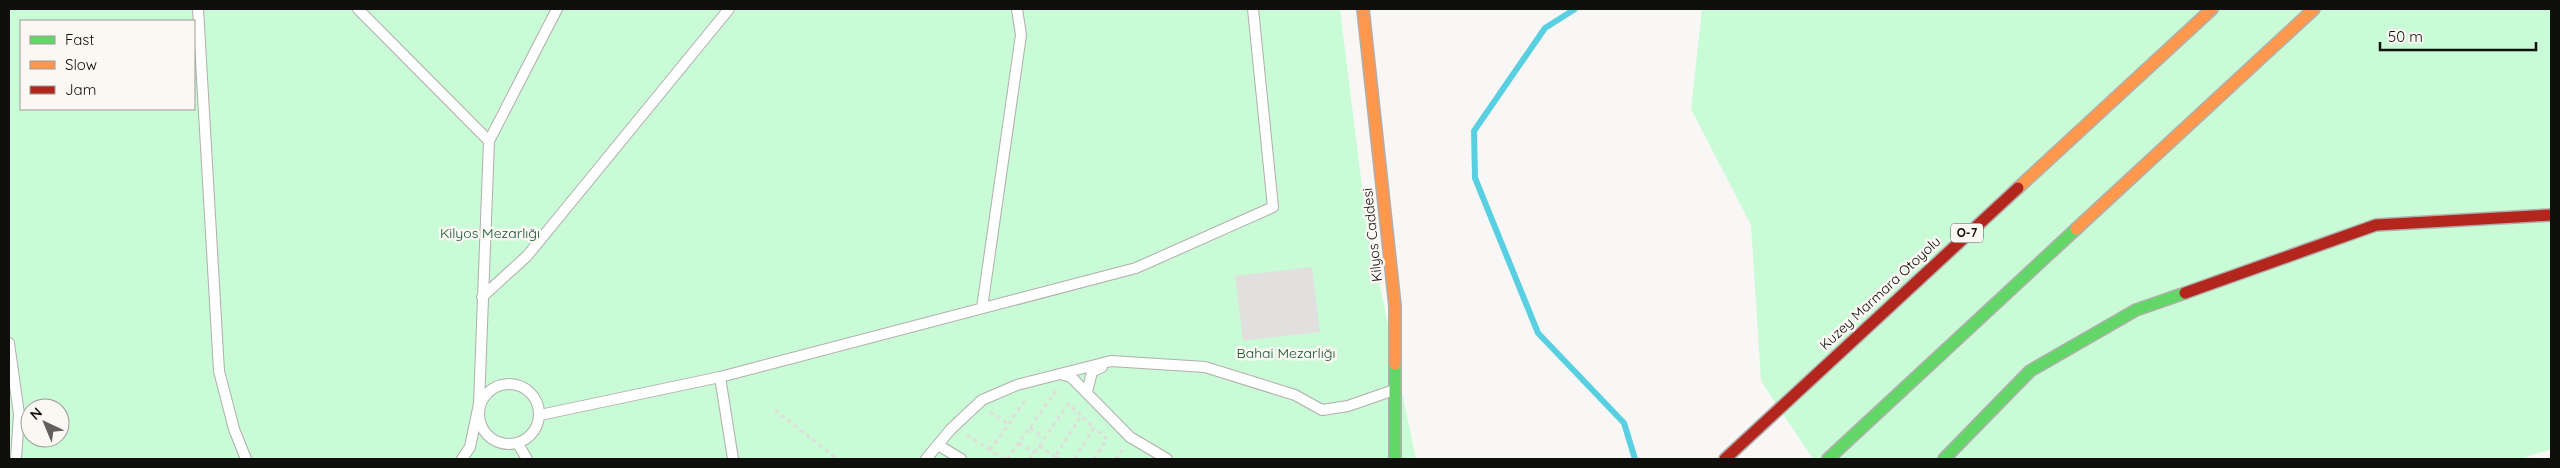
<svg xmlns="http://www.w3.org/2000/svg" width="2560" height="468" viewBox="0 0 2560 468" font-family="Quicksand,sans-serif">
<rect width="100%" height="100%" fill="#f9f7f5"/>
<path fill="#c9fbd6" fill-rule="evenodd" d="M9 9H1340L1366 219 1416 459H9ZM21 21H194V109H21ZM30 408H60V438H30Z
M1702 9H2551V449L2521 459H1813L1761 381 1751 225 1691 109Z"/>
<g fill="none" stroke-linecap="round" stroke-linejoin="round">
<path stroke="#59d0e2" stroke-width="6" d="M1575 9 1545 28 1474 131 1475 178 1538 333 1624 423 1635 459"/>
</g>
<path fill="#e2e0de" d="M1312 267 1320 332 1243 341 1235 276Z"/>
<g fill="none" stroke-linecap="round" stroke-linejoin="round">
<g stroke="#b0aeac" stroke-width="12">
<path id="lane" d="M198 9 219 371 234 429 246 459
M358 9 489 141
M482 297 527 256 729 9
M982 308 1021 35 1017 9
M9 343 19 414 16 459
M1060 374 1071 377 1130 437 1167 459
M720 377 733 459
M479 414a30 30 0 1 1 60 0a30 30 0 1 1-60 0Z
M1087 392 1092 372 1102 367
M540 415 720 377 1136 268 1273 207 1253 9
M518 444 527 459
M938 445 961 459
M462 459 470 447 479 404 489 141 557 9
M926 459 951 429 982 400 1017 385 1111 361 1205 367 1295 395 1322 410 1348 406 1394 390"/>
</g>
<g stroke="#b0aeac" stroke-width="14">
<path id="fast" d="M1395 364V459
M1828 459 2076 229
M1944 459 2030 371 2136 310 2185 293"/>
</g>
<g stroke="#b0aeac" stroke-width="14">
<path id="slow" d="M1363 9 1395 306V364
M2018 188 2212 9
M2076 229 2314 9"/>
</g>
<g stroke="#b0aeac" stroke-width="14">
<path id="jam" d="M2185 293 2376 225 2551 215
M1725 459 2018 188"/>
</g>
<path stroke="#dfdedd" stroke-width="3" stroke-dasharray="4 4" stroke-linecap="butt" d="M775 410 837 459
M990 412 1009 424
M1030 428 1045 438
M967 435 1004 459
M1019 443 1035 453
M1039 446 1055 457 1053 459
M990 450 1027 398
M1007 459 1056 391
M1030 459 1068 404 1081 415
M1060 459 1055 457 1081 416 1094 428 1074 459
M1094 459 1107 439 1094 428
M1116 459 1122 450"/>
<use href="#lane" stroke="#fefefe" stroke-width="10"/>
<use href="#fast" stroke="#63d668" stroke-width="11"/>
<use href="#slow" stroke="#ff974d" stroke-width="11"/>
<use href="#jam" stroke="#b3261e" stroke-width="11"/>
</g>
<g text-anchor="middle" stroke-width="5" stroke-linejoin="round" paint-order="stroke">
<rect fill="#fbf8f3" stroke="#565552" stroke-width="1" x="1951" y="223.5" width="32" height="19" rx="4"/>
<g font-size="12" font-weight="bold" fill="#0f0f0d">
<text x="1967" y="237">O-7</text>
</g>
<g font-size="14" fill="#0f542c" stroke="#fbf8f3">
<text x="490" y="238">Kilyos Mezarlığı</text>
<text x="1286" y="358">Bahai Mezarlığı</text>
</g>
<g font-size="14" fill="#0f0f0d" stroke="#fbf8f3">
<text transform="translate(1372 235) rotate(-96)" y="5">Kilyos Caddesi</text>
<text transform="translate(1880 293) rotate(-43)" y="5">Kuzey Marmara Otoyolu</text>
</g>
</g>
<rect width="2560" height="468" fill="none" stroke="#0f0f0d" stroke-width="20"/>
<rect x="20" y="20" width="175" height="90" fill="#fbf8f3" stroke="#9d9b97"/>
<rect x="30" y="36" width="25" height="8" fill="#63d668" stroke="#9d9b97"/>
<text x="65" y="45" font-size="15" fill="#0f0f0d">Fast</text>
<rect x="30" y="61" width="25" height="8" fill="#ff974d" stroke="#9d9b97"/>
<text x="65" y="70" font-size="15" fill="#0f0f0d">Slow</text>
<rect x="30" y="86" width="25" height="8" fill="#b3261e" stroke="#9d9b97"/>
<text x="65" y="95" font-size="15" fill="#0f0f0d">Jam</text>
<g transform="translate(45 423) rotate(316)"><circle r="24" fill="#fbf8f3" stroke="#9d9b97"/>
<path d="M0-4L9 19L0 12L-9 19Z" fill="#61605e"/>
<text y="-8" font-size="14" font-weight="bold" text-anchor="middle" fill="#0f0f0d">N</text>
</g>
<path d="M2380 42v8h156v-8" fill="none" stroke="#0f0f0d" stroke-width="2.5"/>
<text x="2388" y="42" font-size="15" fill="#0f0f0d" stroke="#fbf8f3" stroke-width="4" paint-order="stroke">50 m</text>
</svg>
